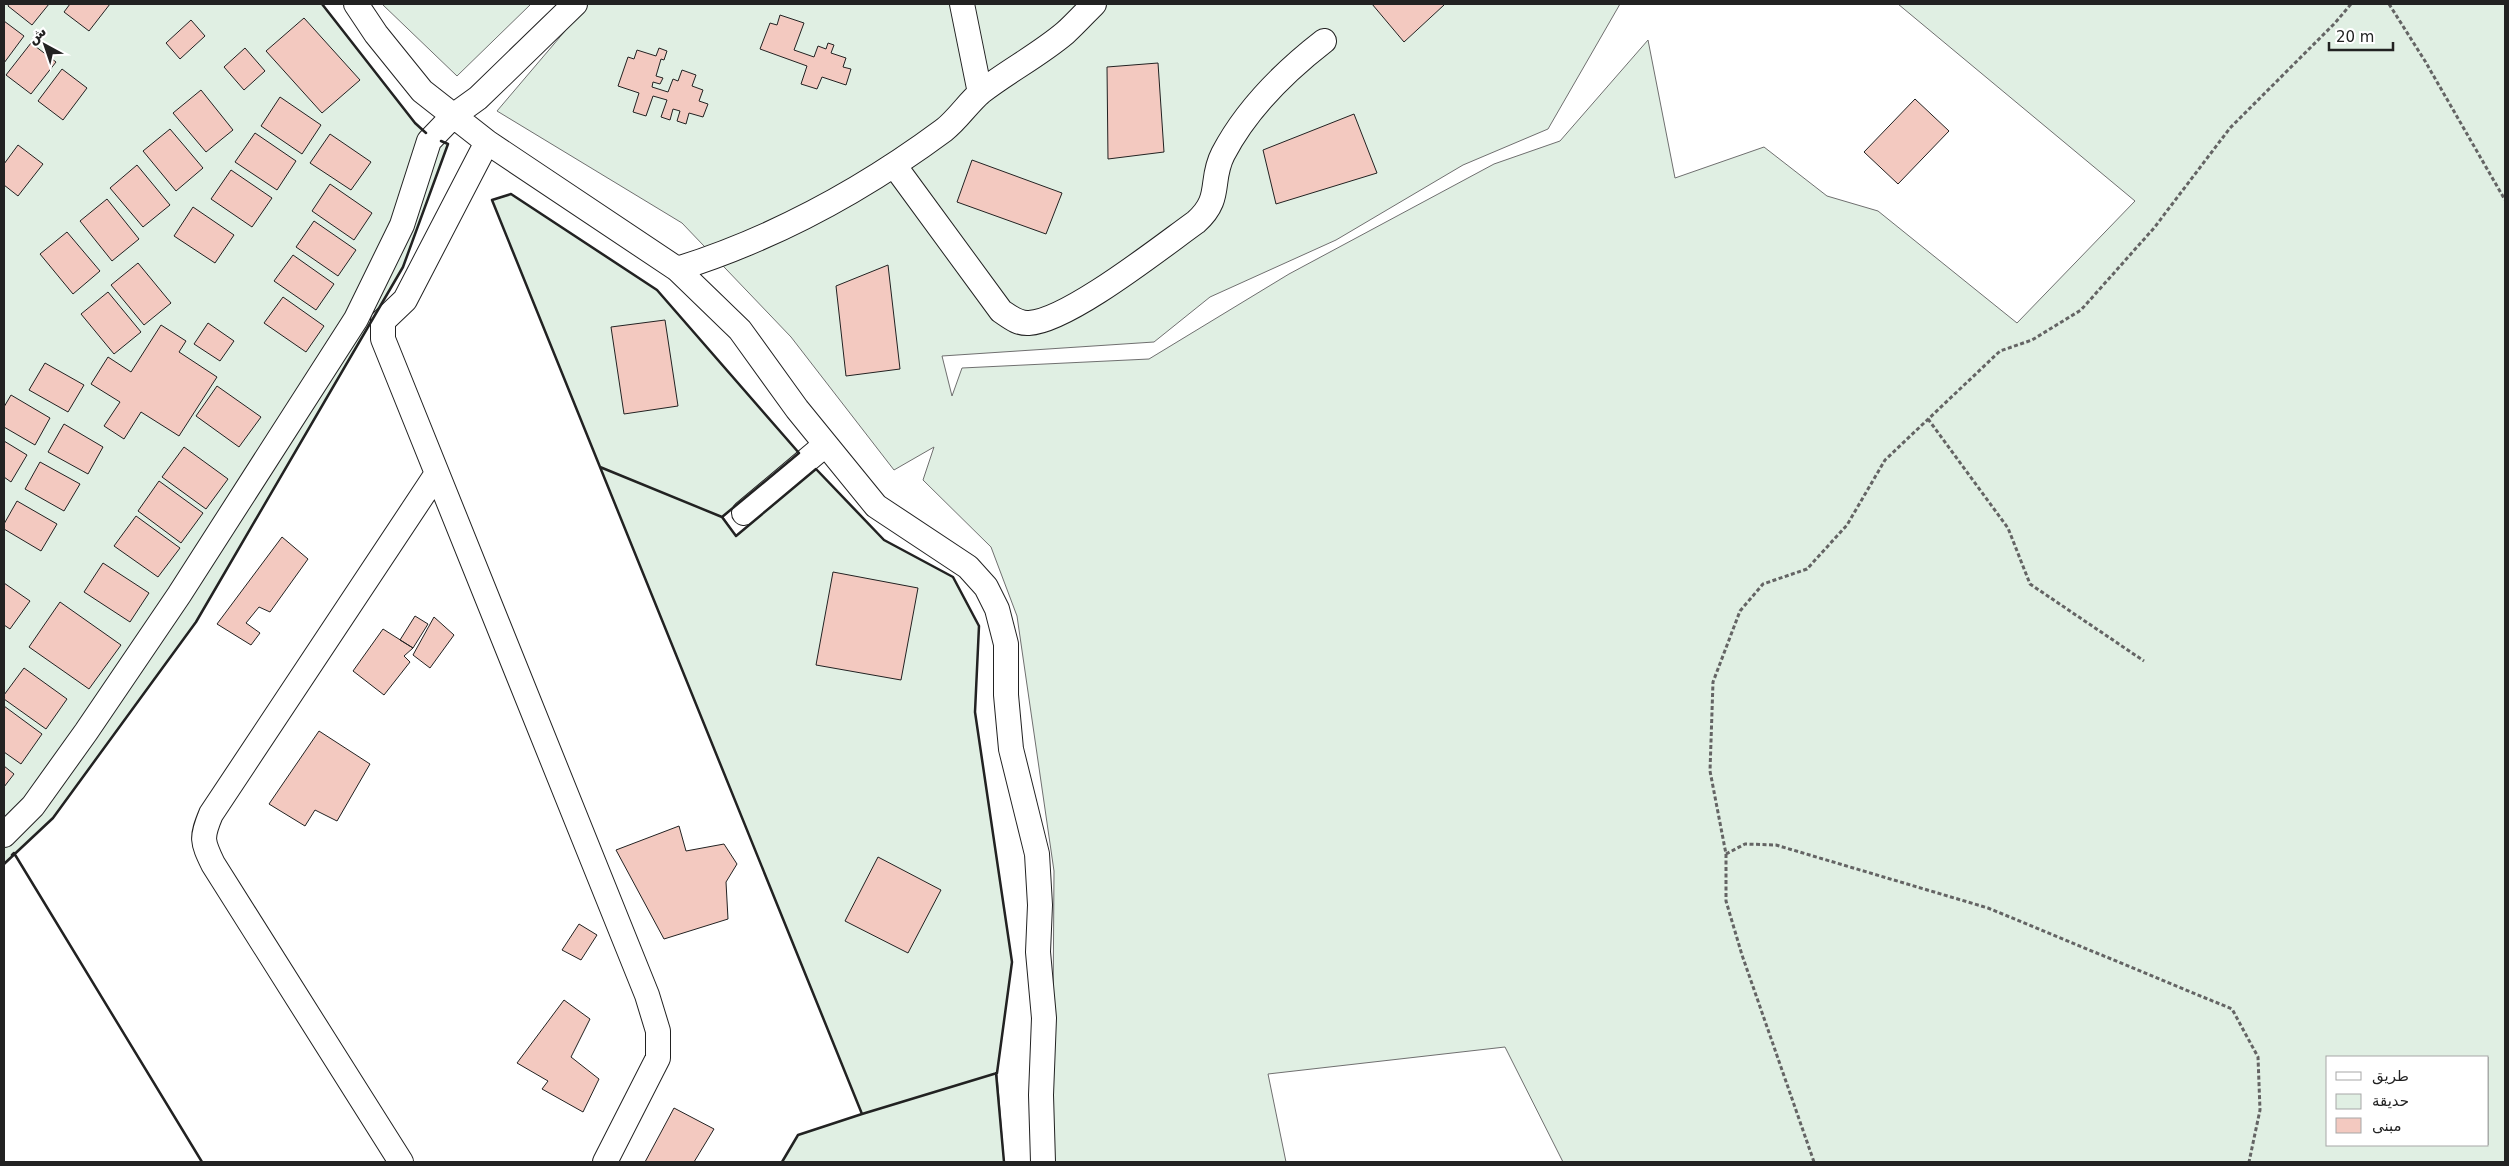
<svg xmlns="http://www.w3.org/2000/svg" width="2509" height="1166" viewBox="0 0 2509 1166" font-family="'DejaVu Sans',Vazirmatn,sans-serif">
<rect width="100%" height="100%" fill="#fff"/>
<path fill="#e0efe3" stroke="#6f6f6f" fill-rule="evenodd" d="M4 4H322L415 123 431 137 448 144 403 267 196 622 53 818 4 864Z
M382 4H531L457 76Z
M588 4H1620L1548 129 1463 165 1336 240 1210 297 1154 342 942 356 952 396 962 368 1149 359 1289 274 1494 164 1560 141 1648 40 1675 178 1764 147 1827 196 1878 211 2017 323 2135 201 1898 4H2505V1162H1563L1505 1047 1268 1074 1286 1162H1052L1054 871 1017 616 991 547 923 480 934 447 894 470 791 337 682 223 497 111ZM2328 1057H2488V1145H2328Z
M511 194 657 290 799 453 723 517 736 536 816 469 884 540 953 577 979 626 975 712 1012 962 997 1073 1004 1162H782L798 1135 862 1114 492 200Z"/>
<path fill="#f3c9c0" stroke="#222" d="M9 4H49L32 25 8 6Z
M70 4H110L89 31 64 12Z
M1372 4H1443L1444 5 1404 42Z
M780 15 804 23 794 50 814 57 818 46 826 49 828 43 834 45 831 53 846 58 843 67 851 69 846 85 822 77 817 89 801 84 807 66 760 49 770 23 777 25Z
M304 18 360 80 322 113 266 51Z
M191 20 205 36 180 59 166 43Z
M4 21 24 36 4 63Z
M31 43 56 62 31 94 6 75Z
M245 48 265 71 244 90 224 67Z
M659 48 667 51 664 60 661 59 656 76 663 78 660 84 653 82 652 87 668 92 673 79 678 81 682 70 696 75 692 86 703 90 699 101 708 104 703 117 689 113 686 124 677 121 680 111 673 109 670 120 661 117 667 100 653 96 646 116 633 112 639 93 618 86 628 57 634 59 637 50 656 56Z
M1158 63 1164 152 1108 159 1107 67Z
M62 69 87 88 63 120 38 101Z
M201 90 233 130 206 152 173 113Z
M280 97 321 125 302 154 261 126Z
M1915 99 1949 131 1898 184 1864 152Z
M1354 114 1377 173 1276 204 1263 150Z
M170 129 203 168 176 191 143 151Z
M255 133 296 161 277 190 235 162Z
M330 134 371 162 351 190 310 163Z
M18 145 43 164 18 196 4 185V164Z
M972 160 1062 193 1046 234 957 202Z
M137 165 170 205 143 227 110 188Z
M231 170 272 198 252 227 211 199Z
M330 184 372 213 354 240 312 211Z
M107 199 139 239 112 261 80 221Z
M193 207 234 235 215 263 174 236Z
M314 221 356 250 338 276 296 247Z
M67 232 100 271 73 294 40 254Z
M293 255 334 284 316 310 274 281Z
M138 263 171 303 144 325 111 285Z
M888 265 900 369 846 376 836 286Z
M108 292 141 332 114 354 81 314Z
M283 297 324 326 306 352 264 323Z
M665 320 678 406 624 414 611 327Z
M208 323 234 341 220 361 194 344Z
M161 325 186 341 179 352 217 377 179 436 141 412 124 439 104 426 120 402 91 384 108 357 131 372Z
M45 363 84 385 68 412 29 390Z
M217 386 261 417 239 447 196 416Z
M11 395 50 418 35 445 4 427V407Z
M64 424 103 447 88 474 48 452Z
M4 441 27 455 11 482 4 477Z
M184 447 228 479 206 509 162 477Z
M40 462 80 484 64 511 25 489Z
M159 481 203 513 181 543 138 511Z
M17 501 57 524 41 551 4 529V524Z
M136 516 180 548 158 577 114 546Z
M282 537 308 559 270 612 259 607 246 623 260 633 251 645 217 624Z
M103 563 149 593 130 622 84 592Z
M833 572 918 588 901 680 816 665Z
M4 583 30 601 10 629 4 625Z
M60 602 121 645 89 689 29 647Z
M415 616 428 624 413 648 400 640Z
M434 617 454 635 430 668 413 655Z
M383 629 413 648 404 656 410 662 384 695 353 671Z
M24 668 67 699 46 729 4 699V695Z
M4 706 42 734 21 764 4 752Z
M319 731 370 764 337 821 315 810 305 826 269 804Z
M4 766 14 774 4 787Z
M679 826 686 851 724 844 737 864 726 882 728 919 664 939 616 850Z
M878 857 941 890 908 953 845 921Z
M579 924 597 935 581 960 562 950Z
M564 1000 590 1019 571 1057 599 1079 583 1112 542 1089 548 1081 517 1063Z
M674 1108 714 1129 694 1162H645Z"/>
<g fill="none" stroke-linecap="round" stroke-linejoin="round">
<g stroke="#222" stroke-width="26">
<path id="minor" d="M356 4 376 34 422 91 487 142 677 269 740 330 797 409 876 506 968 567 986 587 997 609 1006 644V695L1011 749 1037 854 1040 905 1038 952 1044 1018 1041 1095 1043 1162
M962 4 980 93
M487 142 405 300 383 321V339L647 995 658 1031V1058L605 1162
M894 165 1001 311C1010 317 1018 324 1029 323 1068 321 1161 247 1196 222 1223 198 1209 181 1223 154 1247 108 1284 72 1324 41
M677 269C773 239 863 190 944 130 958 119 968 103 981 92 1008 71 1039 55 1065 33 1075 24 1085 13 1094 4
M744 513 825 445
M4 835 33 806 86 732 179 595 356 319 402 225 429 141 453 116 478 98 575 4
M401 1162 213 864C202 841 201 838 211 814L436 475"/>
</g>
<path stroke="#646464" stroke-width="3" stroke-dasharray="4 2.5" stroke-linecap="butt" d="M2389 4 2425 61 2505 200
M1928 419 2008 528 2030 584 2144 661
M1726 854 1745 844 1776 845 1988 908 2232 1009 2258 1057 2260 1110 2249 1162
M1814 1162 1742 955 1726 901V854L1710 771 1713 682 1740 611 1763 584 1807 569 1847 525 1885 460 2000 351 2032 340 2081 310 2154 228 2230 128 2335 23 2351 4"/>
<use href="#minor" stroke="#fff" stroke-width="24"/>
<path stroke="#222" stroke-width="2.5" d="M322 4 415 123 426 133
M511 194 657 290 799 453 722 517 600 467 492 200Z
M600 467 722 517 736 536 816 469 884 540 953 577 979 626 975 712 1012 962 997 1073 862 1114Z
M12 855 14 853 202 1162
M4 864 53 818 196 622 403 267 448 144 441 141
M996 1073 1004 1162
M782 1162 798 1135 862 1114"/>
</g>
<rect width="2509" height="1166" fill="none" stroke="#222222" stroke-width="10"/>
<rect x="2326" y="1056" width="162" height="90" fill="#ffffff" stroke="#a7a7a7"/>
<rect x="2336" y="1072" width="25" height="8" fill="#ffffff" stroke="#a7a7a7"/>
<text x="2372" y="1081" font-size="15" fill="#222222">طريق</text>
<rect x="2336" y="1094" width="25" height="15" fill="#e0efe3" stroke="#a7a7a7"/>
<text x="2372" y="1106" font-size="15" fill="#222222">حديقة</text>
<rect x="2336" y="1118" width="25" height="15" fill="#f3c9c0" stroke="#a7a7a7"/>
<text x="2372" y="1131" font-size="15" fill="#222222">مبنى</text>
<g transform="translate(45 45) rotate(320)" stroke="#ffffff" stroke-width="4" paint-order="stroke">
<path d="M0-4L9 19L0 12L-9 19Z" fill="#222222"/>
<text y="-8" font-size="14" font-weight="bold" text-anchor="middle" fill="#222222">ش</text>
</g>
<path d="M2329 42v8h64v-8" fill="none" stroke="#222222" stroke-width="2.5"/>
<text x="2336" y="42" font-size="15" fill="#222222" stroke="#ffffff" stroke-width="4" paint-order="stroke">20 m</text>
</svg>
